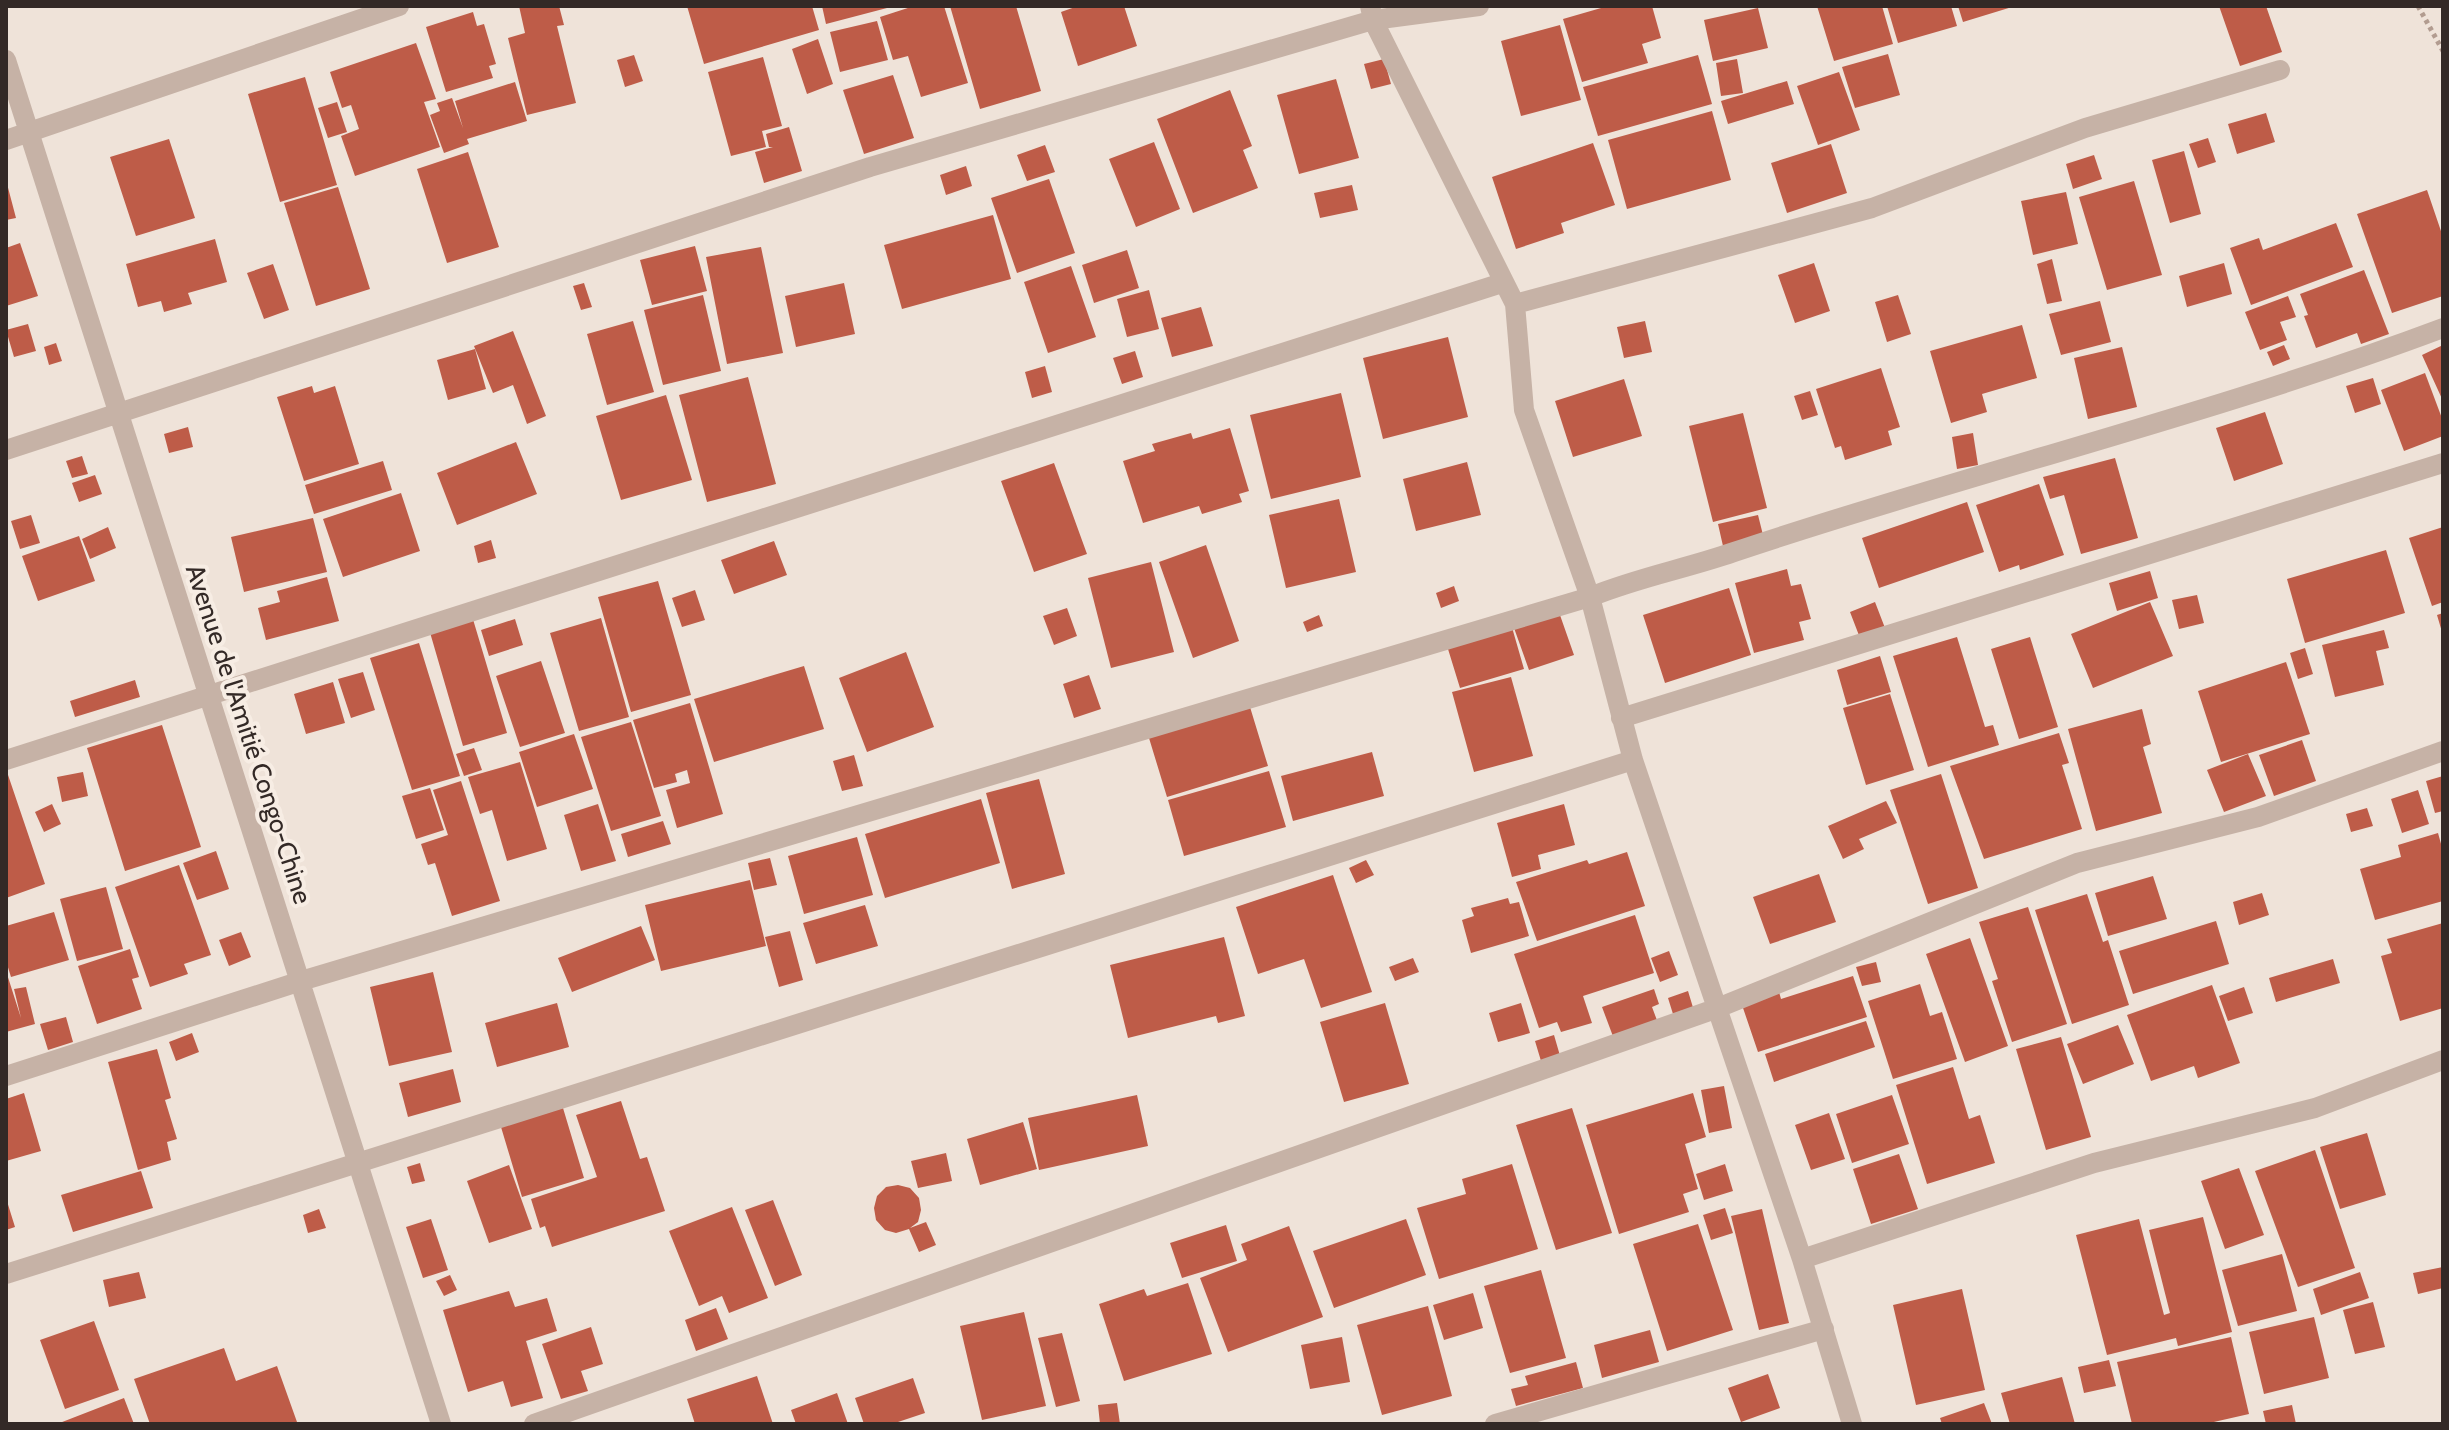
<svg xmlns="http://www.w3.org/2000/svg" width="2449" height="1430" viewBox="0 0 2449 1430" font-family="Cabin,sans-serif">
<rect width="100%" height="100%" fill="#efe3d9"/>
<path fill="#be5c48" d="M519 6H559L564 25 557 26 576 103 527 115 508 38 525 33Z
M687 6H812L819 30 704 64Z
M822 6H886L887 8 826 24Z
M914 6H944L968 83 921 97 908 56 893 60 880 17Z
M950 6H1016L1041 91 980 109Z
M1078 6H1124L1137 46 1078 66 1061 12Z
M1608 6H1652L1661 38 1642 44 1648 63 1582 82 1563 19Z
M1817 6H1882L1893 44 1834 61Z
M1887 6H1951L1957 26 1898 43Z
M1958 6H2012V7L1963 22Z
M2219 6H2266L2282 52 2240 66Z
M1758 8 1768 48 1713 61 1704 20Z
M473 12 477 26 484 24 496 64 489 66 493 78 446 92 426 27Z
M877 21 888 60 840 72 830 32Z
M1560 25 1581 100 1521 116 1501 41Z
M818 39 833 84 807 94 792 49Z
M416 43 436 99 424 102 440 147 355 176 341 136 359 129 351 105 342 108 330 72Z
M1888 54 1900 95 1855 108 1842 67Z
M634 55 643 81 625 87 617 60Z
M1698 55 1712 104 1598 136 1583 87Z
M763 57 782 126 762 131 766 147 731 156 708 72Z
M1384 59 1391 84 1371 89 1364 64Z
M1737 59 1743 93 1721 96 1716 63Z
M1839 72 1860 130 1818 145 1797 86Z
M893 75 914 138 864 154 843 90Z
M305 77 337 185 280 202 248 94Z
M1336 79 1359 158 1299 174 1277 95Z
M1787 81 1794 104 1728 124 1721 101Z
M515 82 527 121 467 139 469 144 444 153 430 115 440 111 437 103 452 98 463 128 455 101Z
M1230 90 1252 146 1243 150 1258 188 1193 213 1157 119Z
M337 102 347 132 328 138 318 108Z
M1712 111 1731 180 1627 209 1608 140Z
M2266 113 2275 142 2237 154 2228 124Z
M789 127 802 171 764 183 755 152 773 147H769L766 134Z
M2208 138 2216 162 2198 168 2189 144Z
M169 139 195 218 136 236 110 157Z
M1154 142 1180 209 1136 227 1109 159Z
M1593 143 1615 205 1561 223 1564 233 1516 249 1492 177Z
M1831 144 1847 193 1787 213 1771 163Z
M1045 145 1055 172 1027 181 1017 155Z
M2184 151 2201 214 2170 223 2152 160Z
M468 152 499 247 447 263 417 169Z
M2094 155 2102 179 2073 189 2066 164Z
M966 166 972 186 946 195 940 175Z
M1049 179 1075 253 1017 273 991 198Z
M6 180 16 218 6 220Z
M2134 181 2162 275 2107 290 2079 197Z
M1352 185 1358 210 1320 218 1314 193Z
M338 187 370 289 316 306 284 203Z
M2427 190 2443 237V296L2392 313 2357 214Z
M2066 192 2078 244 2033 255 2021 201Z
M993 215 1011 279 902 309 884 245Z
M2336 223 2353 267 2251 305 2230 248 2259 238 2263 250Z
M215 239 227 282 188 293 192 304 164 312 161 301 138 307 126 264Z
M20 243 38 296 6 306V248Z
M695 246 707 291 652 305 640 260Z
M761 247 783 353 727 364 706 257Z
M1127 250 1139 288 1094 303 1082 265Z
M2052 259 2062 301 2047 304 2037 264Z
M1814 263 1830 311 1795 323 1778 275Z
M2224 263 2232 294 2187 307 2179 276Z
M273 264 289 310 264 319 247 273Z
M1071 266 1096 337 1048 353 1024 282Z
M2364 270 2389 334 2361 344 2357 333 2316 348 2304 316 2308 315 2300 294Z
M584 283 592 307 581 310 573 286Z
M844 283 855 334 796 347 785 296Z
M1149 290 1159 329 1127 337 1117 299Z
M703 295 721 371 663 385 644 310Z
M1898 295 1911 334 1887 342 1875 302Z
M2288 296 2296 317 2280 322 2287 340 2260 350 2245 312Z
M2100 301 2111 342 2061 355 2049 314Z
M1201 307 1213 346 1172 357 1161 318Z
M633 321 654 392 607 405 587 334Z
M1645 321 1652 352 1624 358 1617 327Z
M28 324 36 351 14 357 6 330Z
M2022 325 2037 378 1982 394 1987 412 1951 423 1930 351Z
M513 331 546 416 527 424 513 385 493 393 474 346Z
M1448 337 1468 417 1383 439 1363 358Z
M56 343 62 361 49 365 44 347Z
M2284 345 2290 359 2273 366 2267 352Z
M2443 345V401L2422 355Z
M2122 347 2137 407 2088 419 2074 358Z
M475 349 486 389 448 400 437 360Z
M1135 351 1143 377 1122 384 1113 358Z
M1045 366 1052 392 1032 398 1025 372Z
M1881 368 1900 427 1888 431 1892 445 1845 460 1841 446 1835 448 1816 389Z
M2425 373 2443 421V436L2404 451 2381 390Z
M748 377 776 484 707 502 679 395Z
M2373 378 2381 404 2355 413 2346 386Z
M1624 379 1642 436 1573 457 1555 401Z
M312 386 314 393 335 386 359 464 304 481 277 397Z
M1810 391 1818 415 1802 420 1794 396Z
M1341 393 1361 477 1271 499 1250 415Z
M666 395 692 480 621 500 596 416Z
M2265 412 2283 464 2234 481 2216 428Z
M1743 413 1767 508 1713 522 1689 426Z
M188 427 193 447 169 453 164 434Z
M1230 428 1249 491 1239 494 1242 502 1202 514 1199 506 1143 523 1123 461 1155 451 1152 444 1191 433 1193 439Z
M1973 433 1978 465 1957 469 1952 437Z
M516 442 537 494 457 525 437 473Z
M82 456 88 474 72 478 66 461Z
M2115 458 2138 538 2081 554 2064 495 2050 499 2043 477Z
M383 461 392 490 314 514 305 485Z
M1467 462 1481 515 1416 531 1403 479Z
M1054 463 1087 554 1034 572 1001 481Z
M95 475 102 494 79 502 72 483Z
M2039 484 2064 555 2020 570 2019 565 1999 572 1976 505Z
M401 493 420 551 343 577 323 519Z
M1339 499 1356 572 1286 588 1269 515Z
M1967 502 1984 552 1879 588 1862 538Z
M31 515 40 543 20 549 11 521Z
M1758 515 1763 535 1723 546 1718 524Z
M313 518 327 572 244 592 231 537Z
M108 527 116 548 90 559 82 539Z
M2443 527V602L2432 606 2409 538Z
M79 536 95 581 38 601 22 556Z
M491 540 496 558 478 563 474 546Z
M774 541 787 575 734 594 721 560Z
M1206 545 1239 641 1193 658 1159 562Z
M2386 550 2405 613 2305 643 2287 579Z
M1151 562 1174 652 1111 668 1088 578Z
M1787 569 1791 586 1801 584 1811 619 1799 622 1804 640 1754 653 1735 583Z
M2150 571 2158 598 2117 611 2109 583Z
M327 577 339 621 266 640 258 608 280 602 277 591Z
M658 581 691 695 631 712 598 597Z
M1454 586 1459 601 1441 608 1436 593Z
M1729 588 1751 655 1665 683 1643 615Z
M695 590 705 620 682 627 672 598Z
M2197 595 2204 623 2179 629 2172 600Z
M1554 598 1574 655 1529 670 1509 614Z
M1875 602 1885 628 1860 638 1850 612Z
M2150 602 2173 656 2093 688 2071 634Z
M1067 608 1077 636 1054 645 1043 616Z
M2443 613V632H2442L2437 615Z
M1319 615 1323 626 1307 632 1303 622Z
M472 616 507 733 463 746 429 629Z
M1509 617 1524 669 1460 688 1444 636Z
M601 618 629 717 579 731 550 633Z
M515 619 523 645 489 656 481 630Z
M2384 630 2389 648 2376 651 2384 685 2335 697 2322 645Z
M1957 637 1985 727 1993 725 1999 745 1928 767 1893 656Z
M2030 637 2058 727 2019 739 1991 649Z
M419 643 460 776 412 790 370 658Z
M2305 648 2313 674 2298 679 2290 653Z
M906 652 934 727 867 752 839 678Z
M1880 656 1891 692 1847 705 1837 670Z
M541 661 565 733 520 747 496 676Z
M2286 662 2310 734 2221 762 2198 691Z
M804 666 824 729 714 762 694 699Z
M363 672 375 710 351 718 338 679Z
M1089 675 1101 709 1074 718 1063 684Z
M1511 677 1533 756 1474 772 1452 692Z
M135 680 140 697 75 717 70 701Z
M333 682 345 723 306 734 294 694Z
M1890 694 1914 770 1866 785 1843 708Z
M690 703 723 814 677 828 666 790 690 783 687 770 675 774 677 782 654 788 633 720Z
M1250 707 1268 766 1167 797 1149 738Z
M2142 709 2151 744 2143 747 2162 813 2096 831 2068 729Z
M631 722 661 816 611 831 581 737Z
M162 725 201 847 125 871 87 748Z
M2059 733 2069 763 2062 765 2082 829 1984 859 1950 766Z
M574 734 593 789 537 807 519 752Z
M2302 740 2316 781 2274 796 2259 755Z
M474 748 482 770 464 776 456 754Z
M1372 752 1384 796 1293 821 1281 776Z
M2248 754 2266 796 2224 812 2207 770Z
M854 755 863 786 842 791 833 761Z
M520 762 547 849 507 861 492 810 480 814 468 777Z
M6 769 45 884 6 898Z
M1269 771 1286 827 1184 856 1168 800Z
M83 772 88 796 62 802 57 777Z
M1941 774 1978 888 1928 904 1890 790Z
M2443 776V811L2435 813 2426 781Z
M1039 779 1065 874 1012 889 986 793Z
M461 781 500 901 452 916 435 863 428 865 421 844 448 835 433 790Z
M430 788 444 830 416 839 402 796Z
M2418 790 2429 824 2402 833 2391 799Z
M981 799 1000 863 885 898 865 834Z
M1886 801 1897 823 1859 839 1864 849 1843 859 1828 826Z
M52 804 61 824 44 832 35 812Z
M598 804 616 861 581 871 564 815Z
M1564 804 1575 845 1538 855 1541 869 1512 877 1497 823Z
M2367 808 2373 826 2351 832 2346 814Z
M663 821 671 844 628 857 621 834Z
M2438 833 2443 851V901L2375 920 2360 869 2401 857 2398 845Z
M857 837 873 895 804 914 788 856Z
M216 851 229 889 197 900 183 863Z
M1627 852 1645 906 1537 941 1516 882 1587 860 1589 864Z
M770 858 777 885 754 890 748 863Z
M1366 860 1374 875 1356 883 1349 868Z
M179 865 211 955 184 964 188 974 150 987 115 887Z
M1819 874 1836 922 1770 944 1753 897Z
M1333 875 1372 992 1321 1008 1304 959 1258 974 1236 907Z
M2153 876 2167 919 2108 936 2095 893Z
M750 880 766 946 661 971 645 905Z
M106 887 123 949 77 961 60 899Z
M2262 893 2269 915 2239 925 2233 902Z
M2087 894 2103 942 2108 940 2129 1005 2072 1024 2035 910Z
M1508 898 1510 904 1519 902 1529 936 1471 953 1462 920 1474 916 1471 908Z
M865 905 878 946 816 964 803 923Z
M2028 907 2067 1024 2012 1042 1992 981 1998 979 1979 922Z
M54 912 69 960 11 977 6 961V926Z
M1635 915 1654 973 1583 996 1592 1023 1561 1032 1557 1022 1539 1028 1514 954Z
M2216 921 2229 964 2133 994 2119 951Z
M2443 923V1008L2400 1021 2381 956 2392 953 2387 939Z
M641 926 655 960 572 992 558 958Z
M790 931 803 980 779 987 765 937Z
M241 932 251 957 229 966 219 940Z
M1224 937 1245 1016 1218 1023 1216 1016 1128 1038 1110 965Z
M1970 938 2008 1046 1965 1062 1926 954Z
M130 949 139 977 132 979 142 1009 97 1024 78 966Z
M1669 951 1678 975 1660 982 1651 958Z
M1413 958 1419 972 1395 981 1389 967Z
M2333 959 2340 983 2276 1002 2269 978Z
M1876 962 1881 982 1862 986 1856 967Z
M6 971 21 1018 14 989 26 987 35 1024 6 1032Z
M433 972 452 1052 389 1066 370 987Z
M1853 976 1867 1017 1758 1052 1742 1005 1779 992 1781 999Z
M1920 984 1930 1016 1942 1012 1957 1059 1893 1079 1868 1001Z
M2212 985 2240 1063 2198 1078 2194 1066 2151 1081 2127 1015Z
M2244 987 2253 1013 2228 1021 2219 996Z
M1654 989 1659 1004 1652 1007 1661 1031 1617 1047 1602 1007Z
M1688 991 1698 1024 1678 1030 1668 998Z
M557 1003 569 1047 497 1067 485 1023Z
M1385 1003 1409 1084 1344 1102 1320 1022Z
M1521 1003 1530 1033 1498 1042 1489 1013Z
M66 1017 73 1042 48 1050 40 1024Z
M1866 1021 1875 1047 1774 1082 1765 1054Z
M2118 1025 2134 1064 2083 1084 2067 1044Z
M192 1033 199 1052 176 1061 169 1042Z
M1554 1035 1563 1066 1544 1071 1535 1041Z
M2061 1037 2091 1137 2046 1150 2016 1049Z
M157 1049 171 1098 165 1100 177 1139 167 1142 171 1160 138 1170 108 1062Z
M1953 1067 1969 1119 1980 1115 1995 1163 1927 1184 1896 1085Z
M453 1069 461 1102 408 1117 399 1083Z
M1724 1086 1732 1128 1709 1133 1701 1090Z
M24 1093 41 1151 6 1161V1099Z
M1693 1093 1706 1137 1685 1144 1698 1189 1683 1194 1689 1212 1619 1234 1586 1125Z
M1137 1095 1148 1146 1039 1170 1028 1118Z
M1892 1095 1909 1144 1852 1163 1836 1114Z
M621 1101 640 1159 647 1157 665 1211 552 1247 545 1226 540 1228 531 1199 597 1177 576 1115Z
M563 1108 584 1178 522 1197 501 1127Z
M1572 1108 1612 1233 1556 1250 1516 1125Z
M1829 1113 1845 1159 1811 1170 1795 1125Z
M1023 1122 1037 1169 980 1185 967 1139Z
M2367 1133 2386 1195 2340 1209 2320 1147Z
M2315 1150 2355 1268 2298 1287 2255 1171Z
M946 1153 952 1181 918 1188 911 1161Z
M1899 1154 1918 1209 1871 1224 1853 1169Z
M420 1163 425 1181 412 1184 407 1167Z
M1512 1164 1538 1249 1439 1279 1417 1208 1466 1194 1462 1179Z
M1725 1164 1733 1191 1704 1200 1696 1174Z
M509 1165 532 1229 489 1243 467 1181Z
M2239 1168 2264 1235 2225 1249 2201 1181Z
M141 1171 153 1208 73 1232 61 1195Z
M898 1185 910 1188 919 1198 921 1210 918 1222 910 1228 926 1222 936 1245 919 1252 909 1229 896 1233 885 1230 876 1220 874 1208 877 1196 886 1187Z
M6 1198 15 1227 6 1230Z
M773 1200 802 1275 775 1286 745 1210Z
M732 1207 768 1298 729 1313 722 1296 699 1306 669 1231Z
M1725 1208 1733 1233 1711 1240 1703 1215Z
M319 1209 326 1228 308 1233 303 1215Z
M1762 1209 1789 1323 1759 1330 1731 1216Z
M2203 1217 2232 1332 2178 1346 2176 1338 2107 1355 2076 1235 2139 1219 2164 1315 2170 1313 2149 1230Z
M431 1219 448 1270 423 1278 406 1227Z
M1406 1219 1426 1275 1334 1308 1313 1251Z
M1698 1224 1733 1330 1667 1351 1633 1244Z
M1226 1225 1237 1261 1182 1278 1170 1243Z
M1289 1226 1323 1317 1228 1352 1200 1278 1247 1260 1241 1244Z
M2282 1254 2297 1311 2238 1326 2222 1270Z
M2443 1267V1288L2418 1294 2413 1273Z
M1541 1270 1566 1358 1510 1373 1484 1286Z
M139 1272 146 1298 109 1307 103 1280Z
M2360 1272 2369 1298 2321 1315 2313 1289Z
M450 1275 457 1290 444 1296 436 1281Z
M1188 1283 1212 1354 1124 1381 1099 1304 1144 1289 1147 1296Z
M1962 1289 1985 1390 1916 1405 1893 1305Z
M509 1291 515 1307 547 1298 557 1331 526 1341 543 1398 511 1407 503 1381 468 1392 443 1310Z
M1473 1293 1483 1328 1444 1340 1433 1305Z
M2373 1302 2385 1347 2355 1354 2343 1310Z
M1428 1306 1452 1396 1382 1415 1357 1325Z
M716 1308 728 1339 696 1351 685 1320Z
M1024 1312 1046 1406 982 1420 960 1326Z
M2314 1317 2329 1378 2264 1394 2249 1332Z
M94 1321 119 1390 65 1409 40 1340Z
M591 1327 603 1364 581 1371 588 1391 561 1399 542 1344Z
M1650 1330 1659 1362 1602 1378 1594 1345Z
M1062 1333 1080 1401 1056 1407 1038 1338Z
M1342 1337 1350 1382 1310 1389 1301 1345Z
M2231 1337 2249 1414 2205 1424H2132L2117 1362Z
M224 1348 236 1381 277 1366 297 1422 150 1424 134 1379Z
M2109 1360 2116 1386 2084 1393 2078 1367Z
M1576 1362 1583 1388 1516 1406 1511 1389 1528 1385 1525 1376Z
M1768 1374 1780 1408 1741 1422 1728 1388Z
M757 1376 773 1424H695L687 1399Z
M2062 1377 2075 1424H2010L2001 1393Z
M913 1378 925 1413 892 1424H864L855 1398Z
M837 1393 848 1424H796L791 1410Z
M124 1398 134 1424H57Z
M1117 1403 1120 1424H1100L1098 1405Z
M1984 1403 1992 1424H1942L1940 1418Z
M2292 1405 2296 1424H2266L2263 1411Z"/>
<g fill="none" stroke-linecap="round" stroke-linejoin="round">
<path stroke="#b29c90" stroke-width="5" stroke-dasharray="4 4" stroke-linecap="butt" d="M2418 6 2443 51"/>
<path stroke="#c6b2a6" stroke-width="20" d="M1370 6 1373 20 1515 304 1524 410 1590 597 1633 760 1802 1259 1852 1424
M6 60 441 1424
M6 140 399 6
M1515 304 1872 208 2085 128 2280 70
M6 450 870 167 1373 20 1479 6
M1621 718 2443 463
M6 760 1502 283
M6 1076 301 981 1590 597C1639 577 1685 569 1734 552 1969 473 2211 415 2443 328
M1802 1259 2094 1163 2315 1108 2443 1060
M6 1274 1633 760
M534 1424 1715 1009 2077 863 2258 817 2443 751
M1495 1424 1824 1329"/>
</g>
<g text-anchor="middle" stroke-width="8" stroke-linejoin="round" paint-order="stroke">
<g font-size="26" fill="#332926" stroke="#f7ede4">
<text transform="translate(249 734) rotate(72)" y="9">Avenue de l'Amitié Congo-Chine</text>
</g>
</g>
<rect width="2449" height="1430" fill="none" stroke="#332926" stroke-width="16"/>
</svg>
